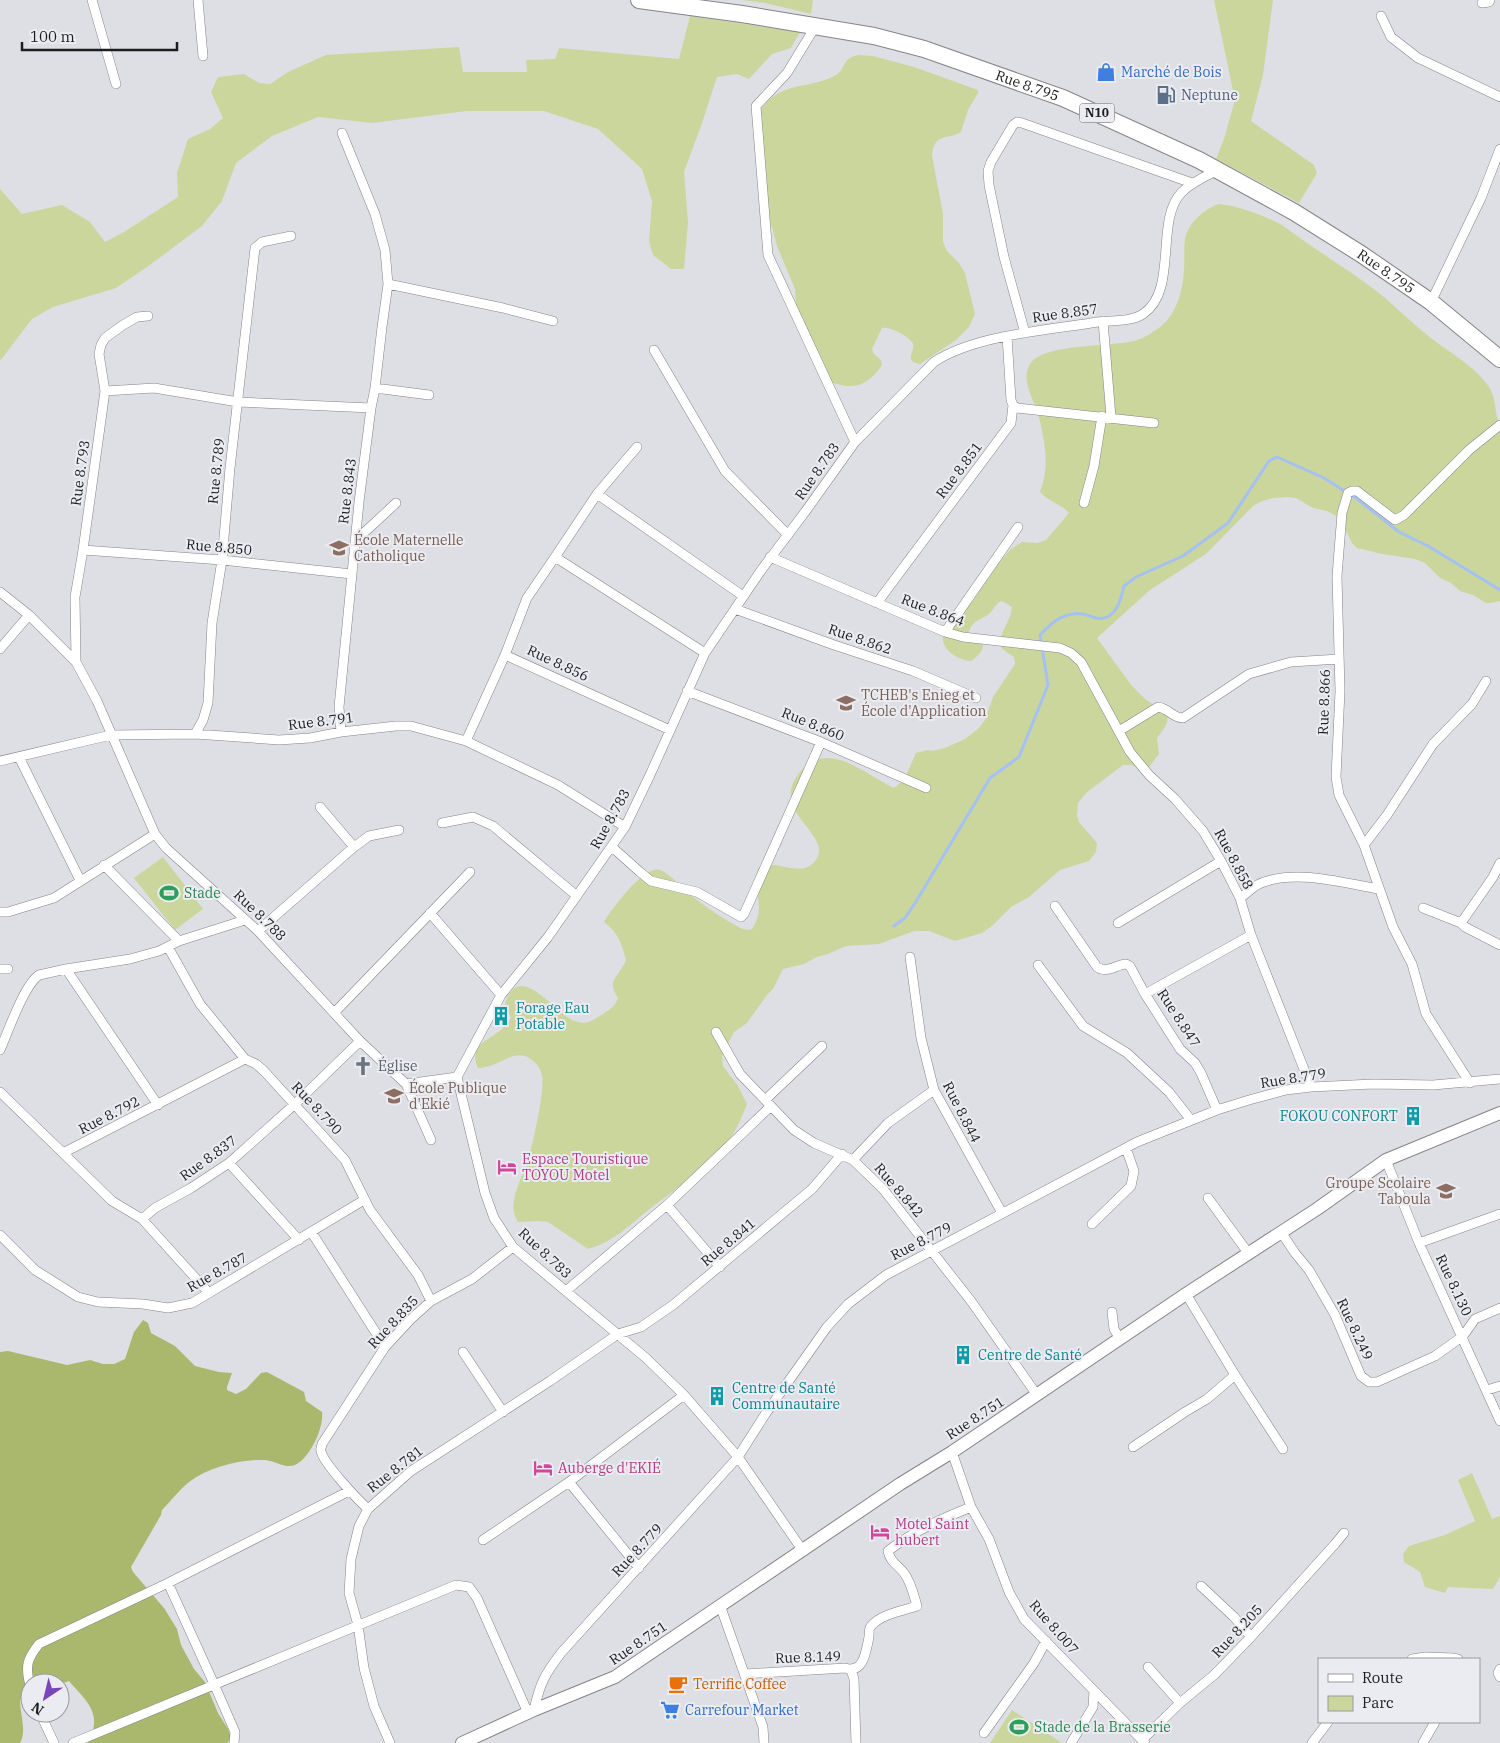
<svg xmlns="http://www.w3.org/2000/svg" width="1500" height="1743" viewBox="0 0 1500 1743" font-family="'IBM Plex Serif',serif">
<rect width="100%" height="100%" fill="#dedfe4"/>
<path fill="#cbd69d" d="M742 0H813L811 14 765 3Z
M1214 0H1273L1263 75 1251 121 1314 165 1317 173 1299 203 1216 159 1224 139 1235 100Z
M690 16 800 32 791 48 772 54 749 79 737 74 717 77 701 126 684 172 688 222 684 269H671L653 255 649 241 652 201 642 169 598 129 544 111H467L372 123 318 117 272 136 236 163 222 201 202 226 150 265 116 288 53 307 32 319 0 361V189L22 214 62 205 90 222 105 242 124 232 178 197 177 173 188 139 210 129 223 118 211 92 218 77 244 74 259 83 270 84 288 72 326 55 459 47 463 72H527L526 60 555 59 559 48 679 59Z
M858 55 873 56 914 67 978 90V93L968 110 961 132C947 140 934 133 932 155L943 214V242L947 251 959 263 965 273 975 314 969 327 956 340 920 364C901 361 918 350 912 342 908 336 889 326 882 328L872 349 874 354 881 360 882 365C867 388 850 391 826 380L806 326 796 305 795 289 777 246 762 191 758 115C777 79 808 91 836 75 846 69 842 58 858 55Z
M1218 204C1240 206 1263 215 1282 225 1310 246 1339 264 1367 284 1390 300 1409 321 1431 338 1450 353 1475 366 1489 387 1497 399 1494 414 1500 426V601L1491 603H1486L1473 595 1460 591 1451 583 1440 578 1425 563 1415 559 1382 554 1357 548 1352 543 1340 518 1327 511 1313 508 1296 498 1288 497 1274 498 1262 501 1253 506 1206 554 1150 590 1097 638 1132 686 1145 699 1167 714C1170 723 1162 731 1157 738L1159 754 1149 767 1142 770 1131 765H1123L1086 793 1078 803 1077 815 1079 822 1097 843 1096 852 1089 861 1060 870 1029 897 1011 907 992 926 982 933 955 941 929 931H914L879 944 846 946 828 954 817 957 804 964 783 969 773 989 767 995 747 1023 734 1032 722 1056 723 1066 738 1086 747 1104C742 1117 735 1134 725 1145 704 1168 678 1188 652 1207 632 1223 614 1242 588 1249L548 1222 538 1221 518 1222C505 1204 523 1178 528 1159 533 1145 545 1088 542 1076 541 1067 533 1059 525 1056 509 1052 497 1068 478 1068 467 1044 491 1040 503 1028 506 1025 508 1021 511 1018L505 1003C521 957 556 1018 578 1022 589 1025 594 1019 603 1014 610 1009 615 1007 618 998 605 979 620 977 626 960 621 942 619 934 604 922L605 920C613 908 644 865 660 870 668 872 683 889 690 894 701 904 715 913 728 921 736 925 743 932 752 929 769 904 748 884 759 867 777 858 801 880 816 860 834 834 767 812 800 772 829 738 865 775 894 788L904 780 916 753 928 750 932 751 945 748 965 739 978 729 985 720 993 697 1015 664 1014 657C1010 654 1004 651 1001 647 996 638 1012 619 1012 607L1002 601C996 603 995 607 991 612 982 621 972 618 968 635L983 643C984 651 977 657 971 661 958 660 941 650 943 636L975 598 998 564 1011 549 1022 542 1038 543 1046 540 1069 513C1061 504 1048 501 1040 492 1050 466 1045 444 1039 417 1035 401 1021 383 1029 366 1040 342 1112 348 1137 340 1145 338 1153 332 1160 327 1177 314 1183 290 1184 269 1185 258 1183 245 1186 235 1191 220 1204 210 1218 204Z
M163 857 203 909 175 930 134 878Z
M1472 1473 1492 1519 1500 1516V1577L1493 1589 1448 1587 1445 1593 1425 1587 1420 1572 1404 1562 1403 1554 1409 1546 1445 1535 1475 1521 1458 1480Z
M1012 1710 1062 1743H990Z"/>
<path fill="#aab86d" d="M143 1320 148 1323 151 1333 175 1346 195 1366 219 1372 232 1373 227 1387V1390L236 1394 246 1389 261 1373 267 1372 304 1392 306 1401 322 1412C324 1428 310 1458 295 1465 286 1469 275 1461 265 1460 240 1459 209 1467 189 1482 179 1490 171 1501 162 1510L161 1515 131 1567 133 1572 164 1608 177 1629 181 1645 194 1669 205 1682 218 1713 228 1729 230 1735V1740L227 1743H88C103 1713 88 1703 69 1681L61 1684 30 1683V1690L20 1700C20 1714 27 1731 20 1743H0V1352L8 1351 67 1365 90 1360 103 1364H114L125 1359 134 1332Z"/>
<g fill="none" stroke-linecap="round" stroke-linejoin="round">
<path stroke="#a5c1f4" stroke-width="3" d="M894 926 905 918 917 900 990 778 1019 757 1048 685 1040 635C1050 625 1058 616 1073 614 1081 612 1089 616 1096 618 1115 622 1121 600 1124 586L1136 577 1183 556 1228 523 1269 461 1277 457 1324 478 1357 499 1399 532 1428 546 1500 590"/>
<g stroke="#848489" stroke-width="10">
<path id="street" d="M92 0 116 84
M198 0 203 56
M1482 3 1489 2 1490 0
M1381 16 1391 37 1418 58 1500 97
M388 284 503 308 553 321
M1431 302 1481 198 1500 149
M1103 321 1111 417
M1025 333 1004 257 989 185 988 171 991 162 1013 125 1017 122 1022 123 1192 183
M654 350 725 471 788 535
M375 388 429 395
M105 391 154 388 238 402 371 408
M1013 405 1017 408 1154 423
M855 442 934 362C975 335 1049 330 1098 322 1112 320 1131 322 1143 314 1179 290 1154 220 1182 192 1192 182 1206 176 1218 170
M597 494 743 596
M1084 503 1094 466 1102 416
M355 539 367 530 396 503
M83 550 222 560 352 574
M555 557 597 494 637 447
M770 557 945 632 963 637 1060 648 1071 653 1081 662 1130 752 1149 775 1175 799 1203 831 1221 861 1240 898 1251 935 1311 1087
M0 592 29 615 76 662 97 701 155 834 166 848 258 931 360 1041 406 1084 457 1077
M877 603 1011 423 1013 405 1011 400 1007 336
M735 609 834 645 913 671 976 698
M945 632 1018 527
M0 649 29 615
M76 662 75 597 83 550 105 391 99 354 101 345 105 338 123 325 137 317 148 316
M687 691 821 742 926 788
M670 730 505 655 527 598 555 557 705 653
M1119 731 1158 707C1168 708 1173 718 1183 718L1249 674 1291 662 1339 659
M341 732 339 707 359 502 371 408 375 388 382 327 388 284 385 250 375 214 342 133
M195 734 203 720 208 703 212 623 222 560 230 468 255 248 262 242 291 236
M466 741 505 655
M19 757 80 880
M0 761 111 735 195 734 279 740 310 738 341 732 396 726H411L466 741 558 785 625 827
M320 807 354 847
M442 823 473 817 493 826 577 896
M1364 845 1387 815 1433 744 1472 704 1486 681
M612 847 640 872 651 881 697 892 741 917 744 914 750 901 821 742
M104 865 179 941
M1240 898C1245 895 1250 890 1255 886 1289 867 1343 883 1379 889
M1055 906 1097 967C1107 974 1115 965 1126 964L1130 966 1145 994
M1423 908 1461 923 1465 927 1500 945
M0 912H8L54 898 155 834
M430 913 501 995
M1118 923 1221 861
M1461 923 1493 877 1500 863
M258 931 354 847 369 836 399 830
M168 947 200 1004 245 1059 256 1064 264 1071 345 1160 370 1210 418 1275 431 1301
M910 957 921 1038 934 1090 1002 1213
M1038 965 1083 1026 1127 1053 1169 1092 1191 1120
M0 969H8
M66 969 158 1105
M335 1012 470 872
M716 1032 740 1074 794 1130 814 1143 853 1160 883 1189 971 1301 1037 1395
M0 1050C8 1032 24 985 39 975L66 969 130 959 159 951 179 941 245 920
M1470 1083 1426 1014 1412 964 1393 927 1364 845 1339 795 1336 777 1340 691 1337 576 1342 513 1348 493 1352 491H1357L1395 520 1404 515 1469 450 1500 425
M406 1084 431 1140
M0 1092 63 1153 245 1059
M765 1100 822 1046
M1217 1110 1201 1073 1195 1063 1180 1049 1145 994 1251 935
M63 1153 112 1201 142 1219 155 1208 191 1188 229 1163 295 1104 360 1041
M853 1160 888 1123 934 1090
M1386 1160 1419 1243 1500 1421
M229 1163 299 1240
M1208 1198 1249 1254
M667 1205 720 1267
M142 1219 209 1293
M1092 1224 1131 1186 1134 1171 1126 1148
M1281 1232 1295 1253 1309 1270 1335 1315 1361 1376 1369 1382H1377L1435 1356 1463 1336 1475 1319 1500 1308
M312 1233 385 1347
M0 1235 35 1270 78 1297 98 1302 143 1304 168 1308 192 1303 209 1293 364 1200
M1419 1243 1500 1214
M566 1291 667 1205 771 1106
M1186 1294 1235 1375 1283 1449
M1112 1312 1114 1329 1120 1339
M463 1352 503 1412
M1487 1390 1500 1386
M1133 1447 1185 1412 1207 1399 1235 1375
M952 1452 971 1507 989 1539 1009 1592 1024 1619 1145 1743
M569 1482 639 1568
M368 1509C358 1500 323 1463 321 1451 320 1449 322 1446 322 1444L385 1347 410 1320 431 1301 472 1279 513 1247
M483 1540 569 1482 684 1395
M803 1551 738 1457 684 1395 646 1358 513 1247 494 1218 485 1193 457 1077 501 995 548 937 625 827 650 775 705 653 762 569 805 512 855 442 768 255 756 106 787 73 815 27
M168 1583 214 1684 235 1732 234 1743
M1201 1586 1234 1617 1251 1637
M720 1605 763 1727 764 1743
M1412 1659 1425 1657 1454 1658 1458 1659
M1148 1667 1180 1703
M1500 1669 1498 1673 1500 1677
M851 1670 854 1679 856 1743
M745 1674 845 1668C864 1674 866 1651 869 1637 869 1634 869 1628 871 1626 881 1614 902 1611 917 1606 914 1596 911 1582 904 1573 898 1565 890 1562 888 1551 914 1531 941 1519 971 1507
M30 1685C25 1666 27 1659 39 1644L168 1583 349 1491
M534 1710C540 1683 545 1674 561 1653L738 1457 766 1413 827 1327 848 1304 886 1275 1137 1142 1217 1110 1249 1100 1286 1090 1311 1087 1373 1084 1433 1085 1500 1079
M40 1713 54 1743
M984 1733 1034 1663 1046 1641
M1142 1740 1180 1703 1214 1675 1251 1637 1335 1544 1344 1533
M73 1743 456 1585 469 1587 477 1598 528 1713
M390 1743 374 1706 364 1668 358 1625 349 1593 351 1559 359 1526 368 1509 411 1471 550 1381 618 1334 641 1327 673 1305 812 1189 842 1154
M1071 1743 1093 1707 1094 1691
M1312 1743 1328 1722
M1423 1743 1435 1722"/>
</g>
<g stroke="#848489" stroke-width="14">
<path id="secondary" d="M462 1743 534 1710 615 1677 900 1484 952 1452 1186 1294 1317 1209 1386 1160 1500 1113"/>
</g>
<g stroke="#848489" stroke-width="18">
<g id="highway">
<path id="s1" d="M639 0 742 14 874 36 924 49 1063 98 1199 160 1294 212 1361 254 1431 302 1500 359"/>
</g>
</g>
<use href="#street" stroke="#fff" stroke-width="9"/>
<use href="#secondary" stroke="#fff" stroke-width="12"/>
<use href="#highway" stroke="#fff" stroke-width="16"/>
</g>
<defs>
<g id="shop-bare" transform="scale(1.5)"><path d="M-5-2.5h2.3a2.7 3.5 0 0 1 5.4 0H5L5.5 6h-11ZM-1.5-2.5h3a1.5 2.3 0 0 0-3 0Z" fill="#3f7fe0" stroke="#ebecf1" stroke-width="2.5" paint-order="stroke"/></g>
<g id="fuel-bare" transform="scale(1.5)"><path d="M-5.5-6h7V0h2V4h1.3V-2.5L3-4.5l.8-.8L6-3V5H2.5V1h-1V6h-7ZM-4.2-4.7v3.2H.2V-4.7Z" fill="#5c6f8a" stroke="#ebecf1" stroke-width="2.5" paint-order="stroke"/></g>
<g id="school-bare" transform="scale(1.5)"><path d="M0-5L7-2L0 1L-7-2ZM-4 1L0 2.5L4 1V4Q0 6-4 4Z" fill="#8d6e63" stroke="#ebecf1" stroke-width="2.5" paint-order="stroke"/></g>
<g id="stadium-bare" transform="scale(1.5)"><path d="M0-5a6.5 5 0 1 0 0 10a6.5 5 0 1 0 0-10ZM-3.5-1.8h7v3.6h-7Z" fill="#2e9e5b" stroke="#ebecf1" stroke-width="2.5" paint-order="stroke"/></g>
<g id="building-bare" transform="scale(1.5)"><path d="M-4-6H4V6H1V3H-1V6H-4ZM-2.5-4.3h1.7v1.8h-1.7ZM.8-4.3h1.7v1.8H.8ZM-2.5-1h1.7V.8h-1.7ZM.8-1h1.7V.8H.8Z" fill="#0f9aa8" stroke="#ebecf1" stroke-width="2.5" paint-order="stroke"/></g>
<g id="church-bare" transform="scale(1.5)"><path d="M-1.2-6h2.4v3.5h3.3v2.4h-3.3V6h-2.4V-.1h-3.3v-2.4h3.3Z" fill="#6b7280" stroke="#ebecf1" stroke-width="2.5" paint-order="stroke"/></g>
<g id="hotel-bare" transform="scale(1.5)"><path d="M-6-4.5h1.5V1H6V5H4.5V3h-9V5H-6ZM-4 0a1.8 1.8 0 1 1 3.6 0ZM.5 0V-2.5h3Q6-2.5 6 0Z" fill="#d1479c" stroke="#ebecf1" stroke-width="2.5" paint-order="stroke"/></g>
<g id="cafe-bare" transform="scale(1.5)"><path d="M-5.5-4.5H6V0H3Q3 3.5 0 3.5H-2.5Q-5.5 3.5-5.5 0ZM3-3.2v2h1.7v-2ZM-6 4.5H4V6H-6Z" fill="#e8710a" stroke="#ebecf1" stroke-width="2.5" paint-order="stroke"/></g>
<g id="supermarket-bare" transform="scale(1.5)"><path d="M-6-5.5h2.5l.6 2H6L4.5 2H-2.5L-4.4-4H-6ZM-1.5 3.2a1.3 1.3 0 1 0 .1 0ZM3 3.2a1.3 1.3 0 1 0 .1 0Z" fill="#3f7fe0" stroke="#ebecf1" stroke-width="2.5" paint-order="stroke"/></g>
</defs>
<g fill-rule="evenodd">
<use href="#shop-bare" x="1106" y="72"/>
<use href="#fuel-bare" x="1166" y="95"/>
<use href="#school-bare" x="339" y="548"/>
<use href="#school-bare" x="846" y="703"/>
<use href="#stadium-bare" x="169" y="893"/>
<use href="#building-bare" x="501" y="1016"/>
<use href="#church-bare" x="363" y="1066"/>
<use href="#school-bare" x="394" y="1096"/>
<use href="#building-bare" x="1413" y="1116"/>
<use href="#hotel-bare" x="507" y="1167"/>
<use href="#school-bare" x="1446" y="1191"/>
<use href="#building-bare" x="963" y="1355"/>
<use href="#building-bare" x="717" y="1396"/>
<use href="#hotel-bare" x="543" y="1468"/>
<use href="#hotel-bare" x="880" y="1532"/>
<use href="#cafe-bare" x="678" y="1684"/>
<use href="#supermarket-bare" x="670" y="1710"/>
<use href="#stadium-bare" x="1019" y="1727"/>
</g>
<g text-anchor="middle" stroke-width="4" stroke-linejoin="round" paint-order="stroke">
<rect fill="#ebecf1" stroke="#5b5b5e" stroke-width="1" x="1079.5" y="103.5" width="35" height="19" rx="4"/>
<g font-size="12" font-weight="bold" fill="#1d1d1f">
<text x="1097" y="117">N10</text>
</g>
<g font-size="14" fill="#366cbe" stroke="#ebecf1" text-anchor="start">
<text x="1121" y="77">Marché de Bois</text>
<text x="685" y="1715">Carrefour Market</text>
</g>
<g font-size="14" fill="#1d1d1f" stroke="#ebecf1">
<text dy="5" stroke="none"><textPath href="#s1" startOffset="399">Rue 8.795</textPath></text>
<text dy="5" stroke="none"><textPath href="#s1" startOffset="804">Rue 8.795</textPath></text>
<text transform="translate(1065 313) rotate(-8)" y="5">Rue 8.857</text>
<text transform="translate(959 470) rotate(-53)" y="5">Rue 8.851</text>
<text transform="translate(216 471) rotate(-84)" y="5">Rue 8.789</text>
<text transform="translate(817 471) rotate(-55)" y="5">Rue 8.783</text>
<text transform="translate(80 473) rotate(-82)" y="5">Rue 8.793</text>
<text transform="translate(347 491) rotate(-83)" y="5">Rue 8.843</text>
<text transform="translate(219 547) rotate(5)" y="5">Rue 8.850</text>
<text transform="translate(933 610) rotate(21)" y="5">Rue 8.864</text>
<text transform="translate(860 639) rotate(19)" y="5">Rue 8.862</text>
<text transform="translate(558 663) rotate(25)" y="5">Rue 8.856</text>
<text transform="translate(1324 702) rotate(-88)" y="5">Rue 8.866</text>
<text transform="translate(321 721) rotate(-7)" y="5">Rue 8.791</text>
<text transform="translate(813 724) rotate(22)" y="5">Rue 8.860</text>
<text transform="translate(610 819) rotate(-61)" y="5">Rue 8.783</text>
<text transform="translate(1234 859) rotate(62)" y="5">Rue 8.858</text>
<text transform="translate(260 915) rotate(44)" y="5">Rue 8.788</text>
<text transform="translate(1179 1018) rotate(57)" y="5">Rue 8.847</text>
<text transform="translate(1293 1078) rotate(-9)" y="5">Rue 8.779</text>
<text transform="translate(317 1108) rotate(47)" y="5">Rue 8.790</text>
<text transform="translate(962 1112) rotate(63)" y="5">Rue 8.844</text>
<text transform="translate(109 1115) rotate(-27)" y="5">Rue 8.792</text>
<text transform="translate(208 1158) rotate(-36)" y="5">Rue 8.837</text>
<text transform="translate(899 1190) rotate(49)" y="5">Rue 8.842</text>
<text transform="translate(921 1241) rotate(-27)" y="5">Rue 8.779</text>
<text transform="translate(728 1242) rotate(-40)" y="5">Rue 8.841</text>
<text transform="translate(545 1253) rotate(43)" y="5">Rue 8.783</text>
<text transform="translate(217 1272) rotate(-29)" y="5">Rue 8.787</text>
<text transform="translate(1454 1285) rotate(65)" y="5">Rue 8.130</text>
<text transform="translate(393 1322) rotate(-47)" y="5">Rue 8.835</text>
<text transform="translate(1355 1329) rotate(65)" y="5">Rue 8.249</text>
<text transform="translate(975 1418) rotate(-33)" y="5">Rue 8.751</text>
<text transform="translate(395 1469) rotate(-38)" y="5">Rue 8.781</text>
<text transform="translate(637 1550) rotate(-47)" y="5">Rue 8.779</text>
<text transform="translate(1054 1627) rotate(49)" y="5">Rue 8.007</text>
<text transform="translate(1237 1631) rotate(-47)" y="5">Rue 8.205</text>
<text transform="translate(638 1643) rotate(-34)" y="5">Rue 8.751</text>
<text transform="translate(808 1657) rotate(-2)" y="5">Rue 8.149</text>
</g>
<g font-size="14" fill="#4e5e75" stroke="#ebecf1" text-anchor="start">
<text x="1181" y="100">Neptune</text>
</g>
<g font-size="14" fill="#785e54" stroke="#ebecf1" text-anchor="start">
<text x="354" y="545">École Maternelle<tspan x="354" dy="16">Catholique</tspan></text>
<text x="861" y="700">TCHEB's Enieg et<tspan x="861" dy="16">École d'Application</tspan></text>
<text x="409" y="1093">École Publique<tspan x="409" dy="16">d'Ekié</tspan></text>
<text x="1431" y="1188" text-anchor="end">Groupe Scolaire<tspan x="1431" dy="16">Taboula</tspan></text>
</g>
<g font-size="14" fill="#27864d" stroke="#ebecf1" text-anchor="start">
<text x="184" y="898">Stade</text>
<text x="1034" y="1732">Stade de la Brasserie</text>
</g>
<g font-size="14" fill="#0d838f" stroke="#ebecf1" text-anchor="start">
<text x="516" y="1013">Forage Eau<tspan x="516" dy="16">Potable</tspan></text>
<text x="1398" y="1121" text-anchor="end">FOKOU CONFORT</text>
<text x="978" y="1360">Centre de Santé</text>
<text x="732" y="1393">Centre de Santé<tspan x="732" dy="16">Communautaire</tspan></text>
</g>
<g font-size="14" fill="#5b616d" stroke="#ebecf1" text-anchor="start">
<text x="378" y="1071">Église</text>
</g>
<g font-size="14" fill="#b23c85" stroke="#ebecf1" text-anchor="start">
<text x="522" y="1164">Espace Touristique<tspan x="522" dy="16">TOYOU Motel</tspan></text>
<text x="558" y="1473">Auberge d'EKIÉ</text>
<text x="895" y="1529">Motel Saint<tspan x="895" dy="16">hubert</tspan></text>
</g>
<g font-size="14" fill="#c56008" stroke="#ebecf1" text-anchor="start">
<text x="693" y="1689">Terrific Coffee</text>
</g>
</g>
<rect x="1318" y="1658" width="162" height="65" fill="#ebecf1" stroke="#99999d"/>
<rect x="1328" y="1674" width="25" height="8" fill="#ffffff" stroke="#99999d"/>
<text x="1362" y="1683" font-size="15" fill="#1d1d1f">Route</text>
<rect x="1328" y="1696" width="25" height="15" fill="#cbd69d" stroke="#99999d"/>
<text x="1362" y="1708" font-size="15" fill="#1d1d1f">Parc</text>
<g transform="translate(45 1698) rotate(215)"><circle r="24" fill="#ebecf1" stroke="#99999d"/>
<path d="M0-4L9 19L0 12L-9 19Z" fill="#7c44ba"/>
<text y="-8" font-size="14" font-weight="bold" text-anchor="middle" fill="#1d1d1f">N</text>
</g>
<path d="M22 42v8h155v-8" fill="none" stroke="#1d1d1f" stroke-width="2.5"/>
<text x="30" y="42" font-size="15" fill="#1d1d1f" stroke="#ebecf1" stroke-width="4" paint-order="stroke">100 m</text>
</svg>
